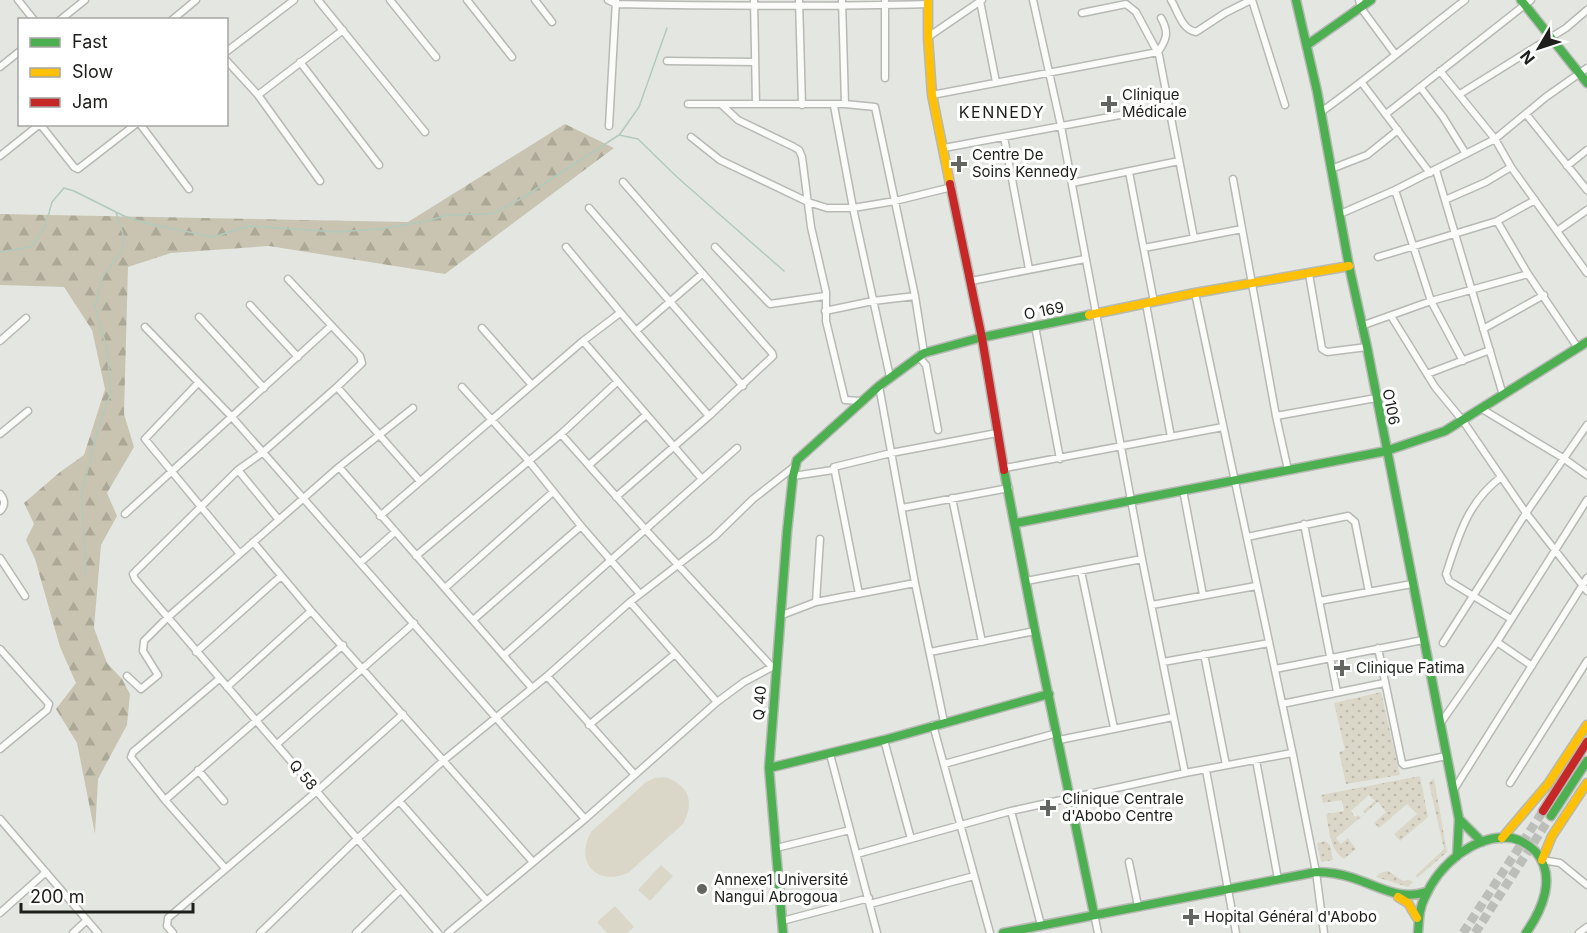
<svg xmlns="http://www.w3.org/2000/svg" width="1587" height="933" viewBox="0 0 1587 933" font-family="Inter,sans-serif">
<defs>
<pattern id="grass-dots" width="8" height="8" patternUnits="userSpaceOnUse" patternTransform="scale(1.5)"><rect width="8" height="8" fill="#dbd7c8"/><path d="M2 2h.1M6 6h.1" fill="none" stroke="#bcb8ab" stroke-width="1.8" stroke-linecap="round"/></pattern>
<pattern id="forest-firs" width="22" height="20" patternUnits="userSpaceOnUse" patternTransform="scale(1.5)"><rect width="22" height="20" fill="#c9c4b1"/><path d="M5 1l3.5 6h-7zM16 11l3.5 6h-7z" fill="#aca898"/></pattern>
</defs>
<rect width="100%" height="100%" fill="#e4e7e1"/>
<path fill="url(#grass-dots)" d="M1381 692 1400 775 1346 784 1339 752 1345 750 1334 703Z
M1420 776 1428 817 1400 841 1394 834 1417 814 1407 804 1379 828 1374 823 1386 812 1378 802 1365 813 1363 811 1375 801 1369 795 1351 811 1355 817 1358 815 1361 817 1336 838 1341 844 1348 838 1356 849 1344 859C1330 851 1329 829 1326 814L1344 811 1342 800 1323 803 1321 795Z
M1434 778 1447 852 1417 878 1416 875 1444 849 1429 783Z
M1325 841 1330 845 1333 860 1321 862 1317 843Z
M1388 871 1403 881 1409 880 1413 882 1408 887 1376 877 1380 873Z"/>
<path fill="url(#forest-firs)" d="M565 124 614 148 445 274 269 246 171 253 128 267 124 414 134 447 107 493 117 516 101 545 94 628 107 663 122 679 130 694 127 725 98 779 95 834 77 743 56 709 76 683 60 647 35 559 26 540 34 524 24 503 60 472 84 455 105 389 92 330 64 287 0 285V214L408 222Z"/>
<path fill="#dbd7c8" d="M665 777C689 785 695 802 683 824L628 873C597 887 574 862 591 832L646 782 655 778Z
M661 865 673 876 650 901 638 890Z
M615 906 634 927 627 933H607L597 922Z"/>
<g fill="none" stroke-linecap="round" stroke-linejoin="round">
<path stroke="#b2cabc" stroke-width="1.5" d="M620 134 639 107 667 28
M0 252 31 247 45 227 52 202 64 188 74 191 124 216 145 223 213 237 249 226 337 232 379 229 423 222 448 215 492 214 519 200 619 135 638 139 677 177 784 271
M86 574 82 493 96 436 111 392 107 349 95 306 103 276 122 251 123 234 116 212"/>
<path stroke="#bcbfb9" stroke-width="9" stroke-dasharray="9 4.5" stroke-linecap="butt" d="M1463 933 1543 811
M1475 933 1551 816"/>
<g stroke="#b7b9b4" stroke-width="9">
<path id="street" d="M18 0 34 20
M318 0 425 132
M390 0 436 57
M467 0 512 57
M535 0 552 22
M608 0 616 4C720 6 824 7 928 4
M754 0 756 104
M799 0 802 105
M842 0 845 104
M885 0V78
M1033 0 1061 126 1142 559 1185 773
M1171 0C1178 11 1181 29 1196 32L1225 13 1251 0
M1252 0 1285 105
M1359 0 1361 8 1395 54
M980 1 996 82
M1082 13 1126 4 1136 12 1159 55 1194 238
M60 20 85 0
M172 20 196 0
M928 37 982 0
M226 52 294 0
M226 60 258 95 320 181
M667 61 755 62
M300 62 379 165
M0 67 20 51
M1440 71 1495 139 1511 167 1587 273
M1362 83 1430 173
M1420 87 1443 117 1466 154
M1460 94 1566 28 1587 10
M258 95 343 30
M932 95 1158 52C1167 39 1169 32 1161 18
M688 104H845L875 107 915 296 924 353
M722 105 738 120 794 147 799 150 802 157 811 227 826 292V321L845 400 861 401
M834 106 853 208 890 377
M1321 112C1370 77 1417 37 1465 0
M1386 114 1531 0
M1526 114 1587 190
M40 124 74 167 78 169 136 124
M140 124 189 189
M609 126 616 0
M691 137 720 160 808 202 827 208H853L895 201 952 187
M1004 137 1029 269
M944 148 1168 106
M0 156 40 124
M1567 166 1587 150
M1331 169 1367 155 1398 130
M1436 170 1503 395
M1129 172 1154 302
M1233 179 1276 416 1288 470
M1072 183 1179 161
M1395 190 1431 301 1463 361
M1445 200 1486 182 1511 167
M589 208 743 386
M1340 214 1395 190 1495 139 1546 97 1587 68
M1497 221 1528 274 1578 348
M1557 231 1587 210
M566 247 636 331 709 416
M715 247 770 304 825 296
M1144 248 1242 229
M1378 257 1497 221 1535 200
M1309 274 1322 349 1327 352 1367 347
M288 279 360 356 362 363 337 387 262 453 238 470 133 574 135 579 438 933
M971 281 1085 259
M1195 293 1293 755 1316 872 1324 933
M1146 304 1171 437
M250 305 298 357
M825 311 873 301 915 296
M1391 316 1435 387 1463 421 1526 513 1587 591
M199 317 264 388
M1035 326 1060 459
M1361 326 1431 301 1528 274
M145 327 231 416 585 819
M482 328 532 385
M1483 329 1544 295
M636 331 702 274
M0 341 26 318
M583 341 702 479
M918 356 926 365 938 430
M1427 374 1490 350
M198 383 145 439 240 554
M879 386 915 583 944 722
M337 387 419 480
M462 387 528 460 581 526 640 594
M1482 409 1563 458 1587 475
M1276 416 1376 398
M0 434 28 411
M561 434 645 529 772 667
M589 465 646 415
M339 467 532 688
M1005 468 1223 427
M238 470 279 520
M793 476 833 470
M1501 477C1467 503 1459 535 1446 574L1449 581 1511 619
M1183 490 1203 595
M0 494C5 500 6 505 0 511
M616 497 709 416 773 356 772 353 623 182
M952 498 982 642
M902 508 1009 488
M125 514 331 326
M380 516 583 341 620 313
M1304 524 1337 692
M1247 537 1348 516 1355 522 1369 592
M253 542 311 611 533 862
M416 556 561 434 617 382
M0 558 25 596
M361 562 395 532
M1081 571 1114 728
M1026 581 1142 559
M445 588 553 492
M859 594 834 467 891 453 997 433
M1319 601 1412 584
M630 602 717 702
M816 602 820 539
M1152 605 1256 586
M782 615 816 602 915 583
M473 620 581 526
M1497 642 1532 666
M1443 643 1526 513 1587 425
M1378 648 1402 763 1404 765 1446 756
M0 649 49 704 47 710 0 749
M196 652 281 576
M930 652 1035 631
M1204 654 1226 765
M504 655 737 448
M1163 662 1269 643
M1275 669 1423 640
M127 676 141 689 158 675 143 651 144 641 167 618 339 467 413 408
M547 676 635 775
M219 679 133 752 131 757 165 800 225 868
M227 687 311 611
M1282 704 1384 683
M1440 724 1497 642 1587 500
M589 725 675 654
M933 725 990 933
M884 740 911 839
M1059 740 1173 717
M277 744 414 623
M830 754 877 933
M1256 760 1278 879
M944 764 1057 733
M198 770 224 801
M1206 770 1236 933
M1510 783 1587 661
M1453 791 1587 578
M165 800 343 645
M400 802 486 900
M1011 811 1041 925
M0 819 98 933
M776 848 850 830
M857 854 1011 811 1185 773 1292 753
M1542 860 1560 863 1587 885
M1129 862 1138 906
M870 904 974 876
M0 913 46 872
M1094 914 1098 933
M782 921 869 898
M73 933 87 920
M173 933 167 926 168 918 317 791 403 714
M260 933 357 839 444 760 547 676 630 602 714 537 753 499 795 466
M356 933 400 890
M448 933 585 819 717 702 744 682 772 667H777
M1579 933 1587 927"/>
</g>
<g stroke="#b7b9b4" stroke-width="11">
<path id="fast" d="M1296 0 1317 91 1349 266 1367 347 1459 819 1457 856
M1521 0 1587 83
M1307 45 1371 0
M1004 470 1035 631 1094 914
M1016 523 1386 451 1445 431 1587 342
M769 768 884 740 1049 694
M1551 816 1587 761
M1459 819 1482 842
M783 933 769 768 787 532 793 476 797 460 879 386 924 353 979 338 1089 315
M1003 933 1316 872C1329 872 1341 874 1353 878 1378 886 1400 901 1426 892
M1418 933C1419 920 1419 908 1425 897 1439 865 1475 833 1512 838 1521 840 1530 846 1536 852 1557 877 1542 910 1526 933"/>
</g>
<g stroke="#b7b9b4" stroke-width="11">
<path id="slow" d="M928 0V37L932 95 950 184
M1089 315 1195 293 1349 266
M1502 838 1548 784 1587 725
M1542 860 1552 836 1587 783
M1398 897 1408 903 1417 918"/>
</g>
<g stroke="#b7b9b4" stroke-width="11">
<path id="jam" d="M950 184 982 338 1004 470
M1543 811 1587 742"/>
</g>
<use href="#street" stroke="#fbfbfa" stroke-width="6"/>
<use href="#fast" stroke="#4caf50" stroke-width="8"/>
<use href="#slow" stroke="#ffc107" stroke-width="8"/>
<use href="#jam" stroke="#c62828" stroke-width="8"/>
</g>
<g fill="#636560" stroke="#fff" stroke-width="2">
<path d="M1106 95h6v6h6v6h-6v6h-6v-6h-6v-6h6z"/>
<path d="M956 155h6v6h6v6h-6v6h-6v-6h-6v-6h6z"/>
<path d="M1339 659h6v6h6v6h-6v6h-6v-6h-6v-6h6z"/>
<path d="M1045 799h6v6h6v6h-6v6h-6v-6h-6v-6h6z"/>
<circle cx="702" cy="889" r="6"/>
<path d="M1188 908h6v6h6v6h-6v6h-6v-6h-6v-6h6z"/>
</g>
<g text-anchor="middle" stroke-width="6" stroke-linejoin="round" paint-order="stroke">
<g font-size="15" fill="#1d1f1b" stroke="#fff" text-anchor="start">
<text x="1122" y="100">Clinique<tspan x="1122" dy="17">Médicale</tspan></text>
<text x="972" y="160">Centre De<tspan x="972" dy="17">Soins Kennedy</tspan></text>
<text x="1356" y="673">Clinique Fatima</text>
<text x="1062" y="804">Clinique Centrale<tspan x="1062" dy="17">d'Abobo Centre</tspan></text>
<text x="714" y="885">Annexe1 Université<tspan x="714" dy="17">Nangui Abrogoua</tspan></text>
<text x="1204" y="922">Hopital Général d'Abobo</text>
</g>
<g font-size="15" fill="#1d1f1b" stroke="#fff">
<text transform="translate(1044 311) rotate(-11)" y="5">O 169</text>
<text transform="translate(1391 407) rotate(79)" y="5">O106</text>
<text transform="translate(760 703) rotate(-86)" y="5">Q 40</text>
<text transform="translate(303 775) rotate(50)" y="5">Q 58</text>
</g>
<g font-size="16" letter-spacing="1.5" fill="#1d1f1b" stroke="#fff">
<text x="1002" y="118">KENNEDY</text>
</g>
</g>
<rect x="18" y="18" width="210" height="108" fill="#ffffff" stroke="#a5a5a4" stroke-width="1.5"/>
<rect x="30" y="38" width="30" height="9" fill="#4caf50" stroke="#a5a5a4" stroke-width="1.5"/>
<text x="72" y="48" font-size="18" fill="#1d1f1b">Fast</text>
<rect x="30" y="68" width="30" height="9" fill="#ffc107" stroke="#a5a5a4" stroke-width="1.5"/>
<text x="72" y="78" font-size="18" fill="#1d1f1b">Slow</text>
<rect x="30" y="98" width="30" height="9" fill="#c62828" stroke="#a5a5a4" stroke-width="1.5"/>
<text x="72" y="108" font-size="18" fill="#1d1f1b">Jam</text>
<g transform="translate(1539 48) rotate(231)" stroke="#ffffff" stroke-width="4.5" paint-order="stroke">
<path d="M0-4.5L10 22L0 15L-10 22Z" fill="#1d1f1b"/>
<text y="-9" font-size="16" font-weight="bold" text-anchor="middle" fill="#1d1f1b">N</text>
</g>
<path d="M21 903v9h172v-9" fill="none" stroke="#1d1f1b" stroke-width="3"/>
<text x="30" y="903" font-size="18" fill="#1d1f1b" stroke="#ffffff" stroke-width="4.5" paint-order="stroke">200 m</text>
</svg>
